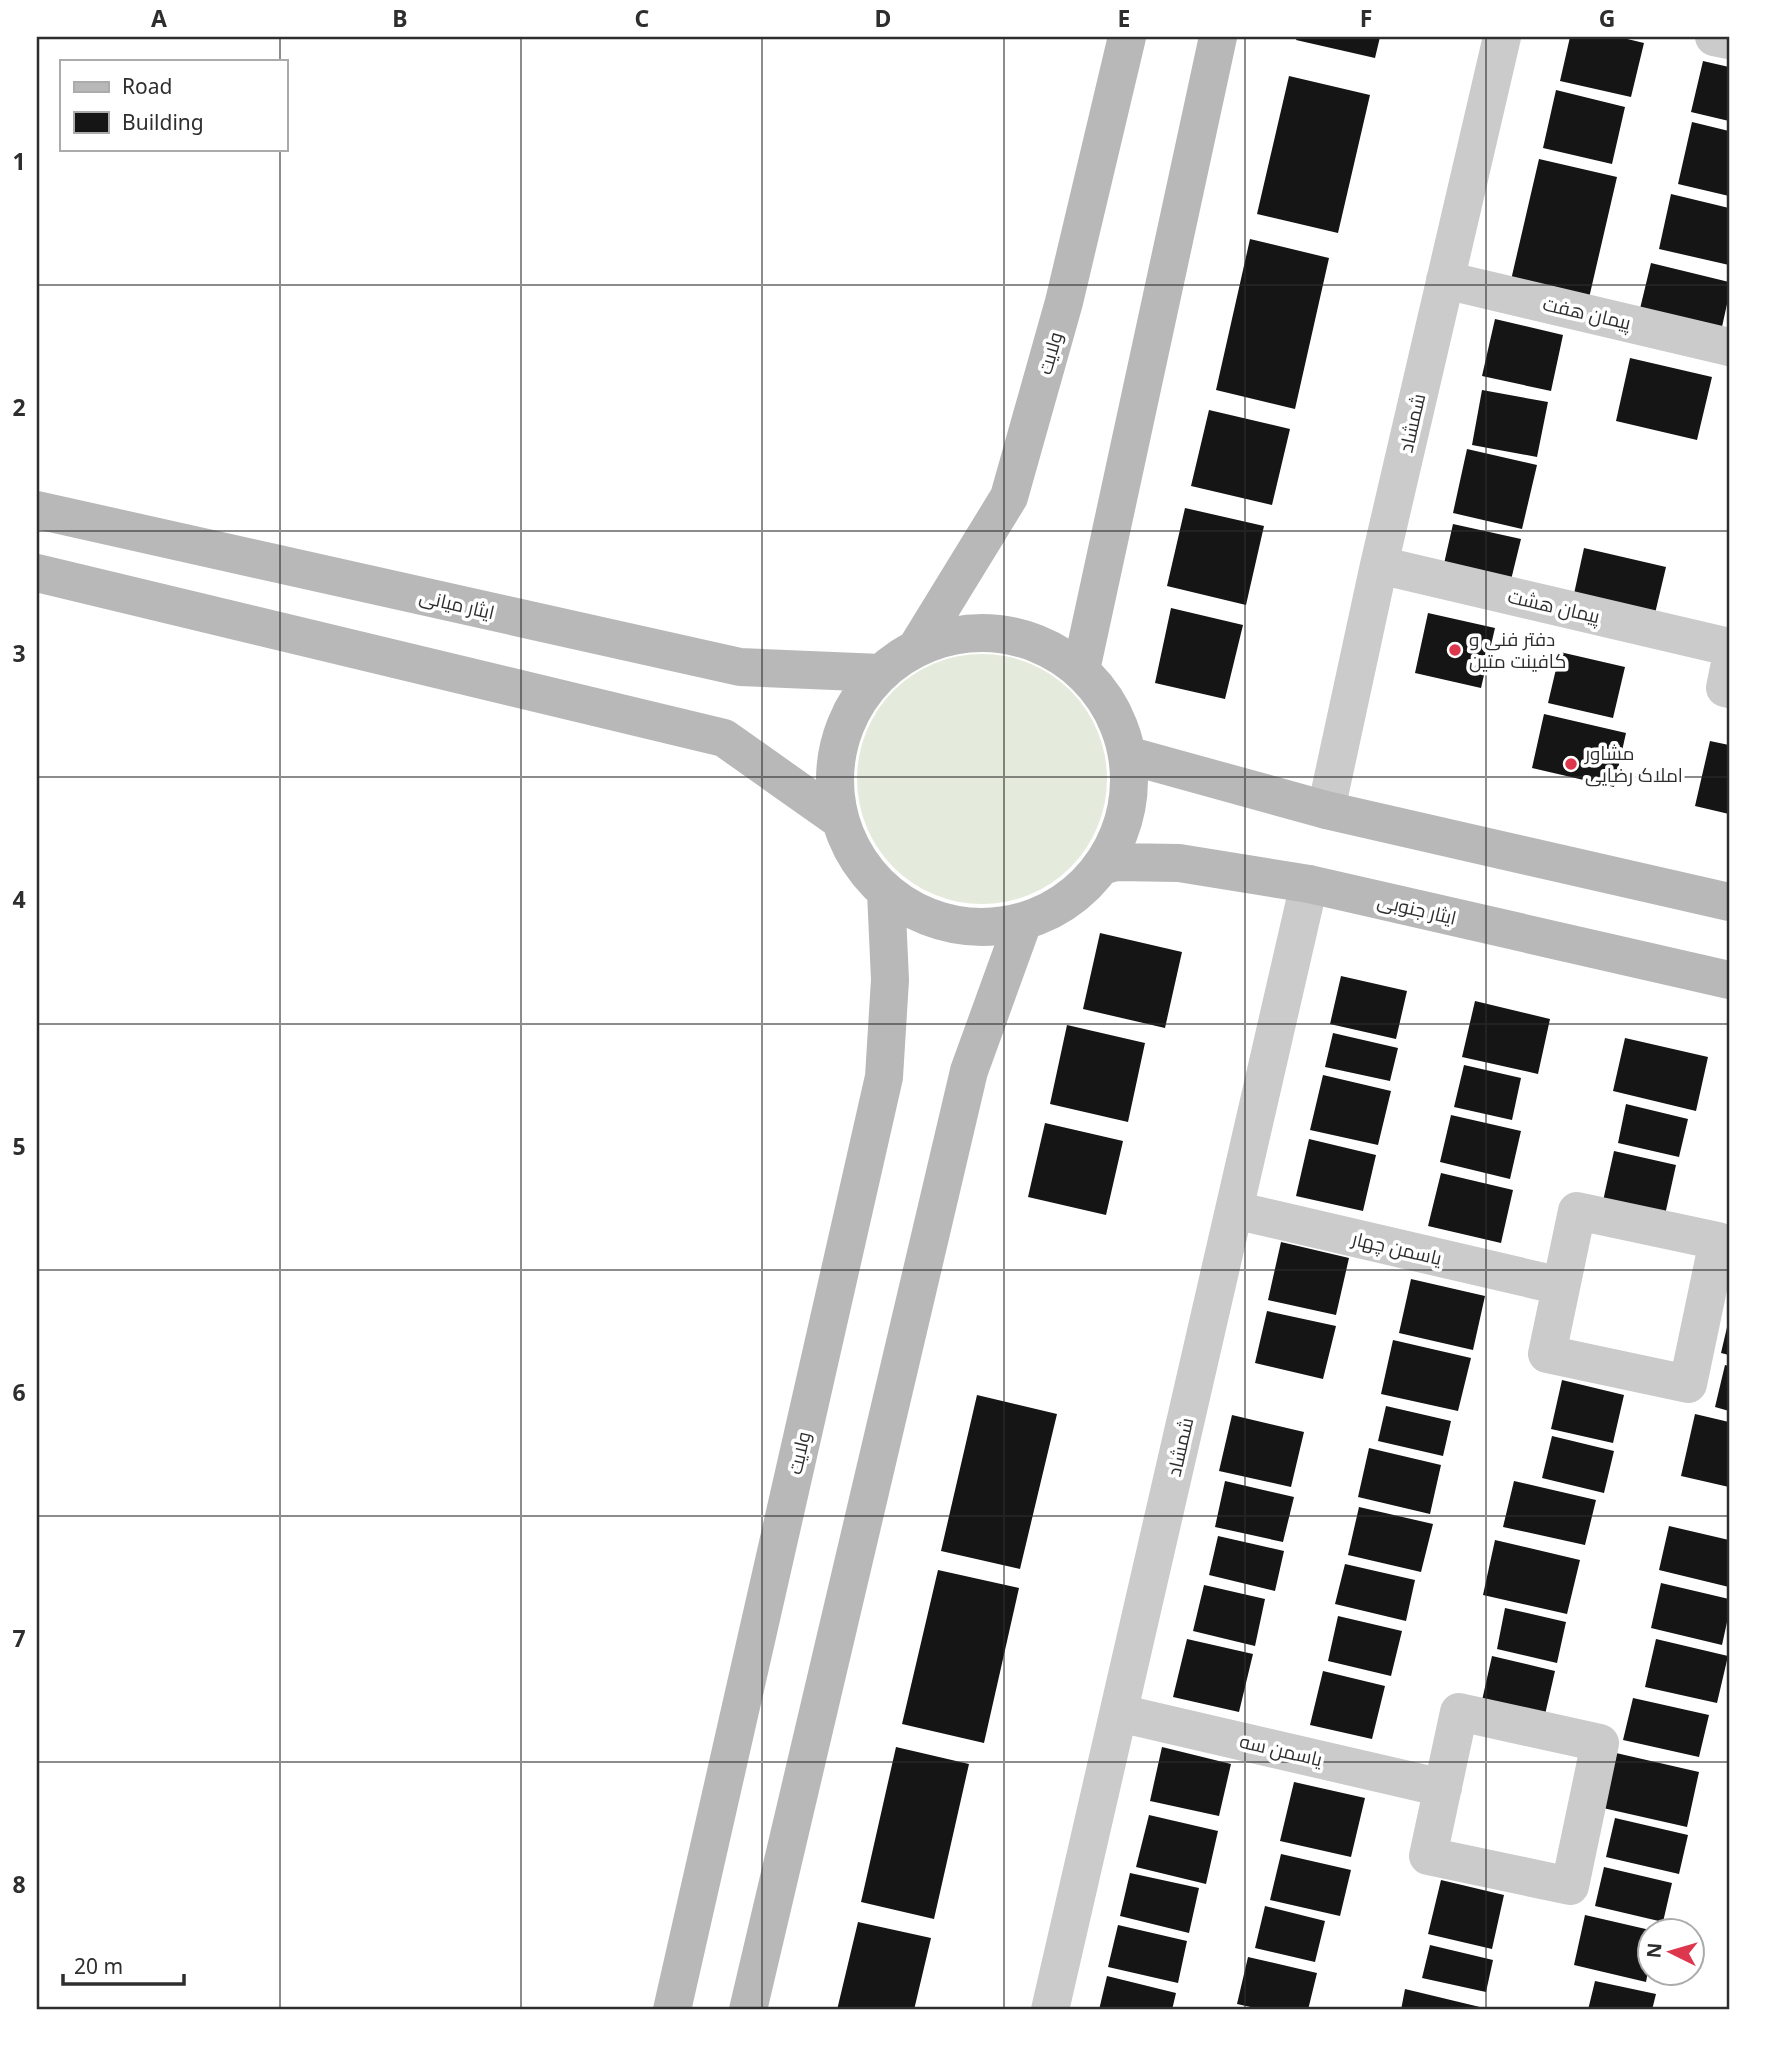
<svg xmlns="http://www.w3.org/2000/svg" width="1766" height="2047" viewBox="0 0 1766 2047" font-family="'Noto Sans',Cairo,sans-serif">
<rect width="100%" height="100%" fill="#fff"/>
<path fill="#e5ebdc" d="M857 779a125 125 0 1 1 250 0a125 125 0 1 1-250 0Z"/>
<path fill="#151515" d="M1297 37H1380L1375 58 1296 40Z
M1570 37H1619L1644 43 1631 97 1560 81Z
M1703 61 1729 67V121L1691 112Z
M1289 76 1370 95 1338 233 1257 214Z
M1556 90 1625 107 1612 164 1543 148Z
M1692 122 1729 131V196L1678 184Z
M1539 159 1617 177 1589 298 1511 280Z
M1671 194 1729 208V265L1659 249Z
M1250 239 1329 258 1295 409 1216 390Z
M1651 263 1729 282V295L1720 336 1638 317Z
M1495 319 1563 335 1551 391 1482 376Z
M1630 358 1712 377 1697 440 1616 421Z
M1482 390 1548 402 1537 457 1472 445Z
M1209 410 1290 429 1272 505 1191 486Z
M1467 449 1537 465 1522 529 1453 513Z
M1185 508 1264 526 1246 605 1167 586Z
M1453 524 1521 539 1510 584 1443 568Z
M1584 548 1666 567 1653 622 1572 603Z
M1171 608 1243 625 1225 699 1155 683Z
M1428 613 1495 628 1481 688 1415 673Z
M1560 652 1625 667 1613 718 1548 703Z
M1544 714 1626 733 1614 787 1532 768Z
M1710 741 1729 745V814L1695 806Z
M1100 933 1182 952 1165 1028 1083 1009Z
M1341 976 1407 991 1396 1039 1330 1024Z
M1475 1001 1550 1019 1538 1074 1462 1057Z
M1067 1025 1145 1043 1128 1122 1050 1104Z
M1333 1033 1398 1048 1390 1081 1325 1067Z
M1625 1038 1708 1057 1696 1111 1613 1091Z
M1464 1065 1521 1078 1512 1120 1454 1107Z
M1323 1075 1391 1091 1378 1145 1310 1130Z
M1626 1104 1688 1119 1679 1157 1618 1143Z
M1451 1115 1521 1131 1510 1179 1440 1162Z
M1045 1123 1123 1141 1106 1215 1028 1197Z
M1309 1139 1376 1155 1363 1211 1296 1196Z
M1614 1151 1676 1165 1665 1215 1603 1201Z
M1441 1173 1513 1190 1501 1243 1428 1226Z
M1281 1242 1349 1258 1336 1315 1268 1300Z
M1411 1279 1485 1296 1473 1350 1399 1333Z
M1267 1311 1336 1326 1323 1379 1255 1363Z
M1728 1323H1729V1355L1721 1353Z
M1393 1340 1471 1358 1458 1411 1381 1394Z
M1725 1365 1729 1366V1411L1715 1407Z
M1562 1380 1624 1395 1613 1443 1551 1429Z
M977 1395 1057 1414 1020 1569 941 1551Z
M1386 1406 1451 1421 1443 1456 1378 1441Z
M1695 1414 1729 1422V1487L1681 1476Z
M1232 1415 1304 1432 1291 1487 1219 1471Z
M1552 1436 1614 1451 1604 1493 1542 1478Z
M1369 1448 1441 1465 1430 1514 1358 1497Z
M1225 1481 1294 1497 1283 1542 1215 1527Z
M1514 1481 1596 1500 1585 1545 1503 1527Z
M1359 1507 1433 1524 1421 1572 1348 1555Z
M1669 1526 1729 1540V1587L1659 1570Z
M1218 1536 1284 1551 1275 1591 1209 1575Z
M1495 1540 1580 1560 1567 1614 1483 1595Z
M1345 1564 1415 1580 1406 1621 1335 1604Z
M938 1570 1019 1588 984 1743 902 1724Z
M1661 1583 1729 1599V1613L1722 1645 1651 1628Z
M1204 1585 1265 1599 1255 1646 1193 1631Z
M1505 1608 1566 1622 1557 1663 1497 1649Z
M1338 1616 1402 1631 1391 1676 1328 1661Z
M1187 1639 1253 1654 1239 1712 1173 1697Z
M1656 1639 1728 1656 1717 1703 1645 1687Z
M1492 1656 1555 1671 1544 1719 1481 1705Z
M1323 1671 1385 1686 1372 1739 1310 1725Z
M1633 1698 1709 1715 1699 1757 1623 1740Z
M896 1747 969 1764 934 1919 861 1902Z
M1162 1747 1231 1764 1219 1816 1150 1801Z
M1616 1753 1699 1772 1687 1827 1603 1808Z
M1294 1782 1365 1798 1351 1857 1280 1841Z
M1149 1815 1218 1831 1206 1884 1136 1867Z
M1615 1818 1688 1835 1679 1874 1606 1857Z
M1281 1854 1351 1870 1340 1916 1270 1900Z
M1604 1867 1672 1883 1663 1922 1595 1906Z
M1130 1873 1199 1888 1189 1933 1120 1916Z
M1441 1880 1504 1895 1492 1949 1428 1934Z
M1265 1906 1325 1921 1315 1962 1255 1948Z
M1585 1915 1650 1930V1961L1646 1982 1574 1965Z
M858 1922 931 1938 914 2010H837Z
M1118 1925 1187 1941 1178 1983 1108 1967Z
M1430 1945 1493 1960 1486 1992 1422 1978Z
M1248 1957 1317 1973 1308 2010H1264L1237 2004Z
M1107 1976 1176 1993 1172 2010H1099Z
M1595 1981 1656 1994 1652 2010H1588Z
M1405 1989 1484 2008 1483 2010H1401Z"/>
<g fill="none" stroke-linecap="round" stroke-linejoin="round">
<path stroke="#cbcbcb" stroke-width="38" d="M1714 37 1729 40
M1445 280 1729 347
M1379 565 1729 647
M1729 668 1725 688 1729 689
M1326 810 1379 565 1502 37
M1234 1210 1561 1286
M1577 1211 1718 1241 1688 1384 1547 1354Z
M1459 1712 1600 1743 1570 1886 1428 1856Z
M1119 1713 1443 1788
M1050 2010 1309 884"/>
<path stroke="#b8b8b8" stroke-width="38" d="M37 510 740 667 881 673
M37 573 724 738 840 820
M835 780a147 147 0 1 1 294 0a147 147 0 1 1-294 0Z
M917 647 1009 497 1064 302 1127 37
M1081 670 1218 37
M1127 755 1326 810 1729 902
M1102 866 1116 862 1179 863 1309 884 1729 980
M672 2010 884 1077 890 980 886 892
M748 2010 969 1071 1023 922"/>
</g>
<path fill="none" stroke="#2e2e2e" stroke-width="2" stroke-opacity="0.55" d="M280 37V61M521 37V2010M762 37V2010M1004 37V2010M1245 37V2010M1486 37V2010M280 149V2010M37 285H1729M37 531H1729M37 777H1729M37 1024H1729M37 1270H1729M37 1516H1729M37 1762H1729"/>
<g fill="#dd374d" stroke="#fff" stroke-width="2.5">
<circle cx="1455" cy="650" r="7"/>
<circle cx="1571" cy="764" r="7"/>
</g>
<g text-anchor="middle" stroke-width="7" stroke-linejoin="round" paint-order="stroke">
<g font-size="19" fill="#2e2e2e" stroke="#fff">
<text transform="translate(1587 313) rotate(13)" y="7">پیمان هفت</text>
<text transform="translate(1050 353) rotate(-74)" y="7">ولایت</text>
<text transform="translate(1412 423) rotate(-77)" y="7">شمشاد</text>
<text transform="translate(457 604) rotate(13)" y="7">ایثار میانی</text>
<text transform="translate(1554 606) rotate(13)" y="7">پیمان هشت</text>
<text transform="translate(1417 909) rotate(13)" y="7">ایثار جنوبی</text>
<text transform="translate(1397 1248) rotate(13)" y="7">یاسمن چهار</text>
<text transform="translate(1180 1447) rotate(-77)" y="7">شمشاد</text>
<text transform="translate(799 1453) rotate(-77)" y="7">ولایت</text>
<text transform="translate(1281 1750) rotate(13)" y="7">یاسمن سه</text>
</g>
<g font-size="19" fill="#2e2e2e" stroke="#fff" text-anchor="start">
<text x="1469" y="646">دفتر فنی و<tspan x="1469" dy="22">کافینت متین</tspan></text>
<text x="1585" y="760">مشاور<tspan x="1585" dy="22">املاک رضایی</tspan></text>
</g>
</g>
<rect width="1766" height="2047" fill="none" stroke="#ffffff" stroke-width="77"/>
<rect x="60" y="60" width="228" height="91" fill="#ffffff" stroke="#ababab" stroke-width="2"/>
<rect x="74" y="82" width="35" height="10" fill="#b8b8b8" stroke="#ababab" stroke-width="2"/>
<text x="122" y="94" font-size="21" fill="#2e2e2e">Road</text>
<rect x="74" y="112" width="35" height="21" fill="#151515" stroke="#ababab" stroke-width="2"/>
<text x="122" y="130" font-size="21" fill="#2e2e2e">Building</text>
<g transform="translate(1671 1952) rotate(275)"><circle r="33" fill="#ffffff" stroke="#ababab" stroke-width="2"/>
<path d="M0-5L12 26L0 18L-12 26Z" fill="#dd374d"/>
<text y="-10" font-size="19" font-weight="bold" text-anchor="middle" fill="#2e2e2e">N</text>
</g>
<path d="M63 1974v10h121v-10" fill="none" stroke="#2e2e2e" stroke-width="3.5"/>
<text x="74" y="1974" font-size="21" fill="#2e2e2e" stroke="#ffffff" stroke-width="5" paint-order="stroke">20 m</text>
<rect x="38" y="38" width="1690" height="1970" fill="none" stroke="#2e2e2e" stroke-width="2.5"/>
<g font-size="23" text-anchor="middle" font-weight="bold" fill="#2e2e2e">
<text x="159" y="27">A</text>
<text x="400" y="27">B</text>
<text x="642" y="27">C</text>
<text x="883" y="27">D</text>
<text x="1124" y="27">E</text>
<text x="1366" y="27">F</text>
<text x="1607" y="27">G</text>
<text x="19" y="170">1</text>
<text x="19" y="416">2</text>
<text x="19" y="662">3</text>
<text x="19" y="908">4</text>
<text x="19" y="1155">5</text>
<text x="19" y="1401">6</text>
<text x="19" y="1647">7</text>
<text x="19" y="1893">8</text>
</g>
</svg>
